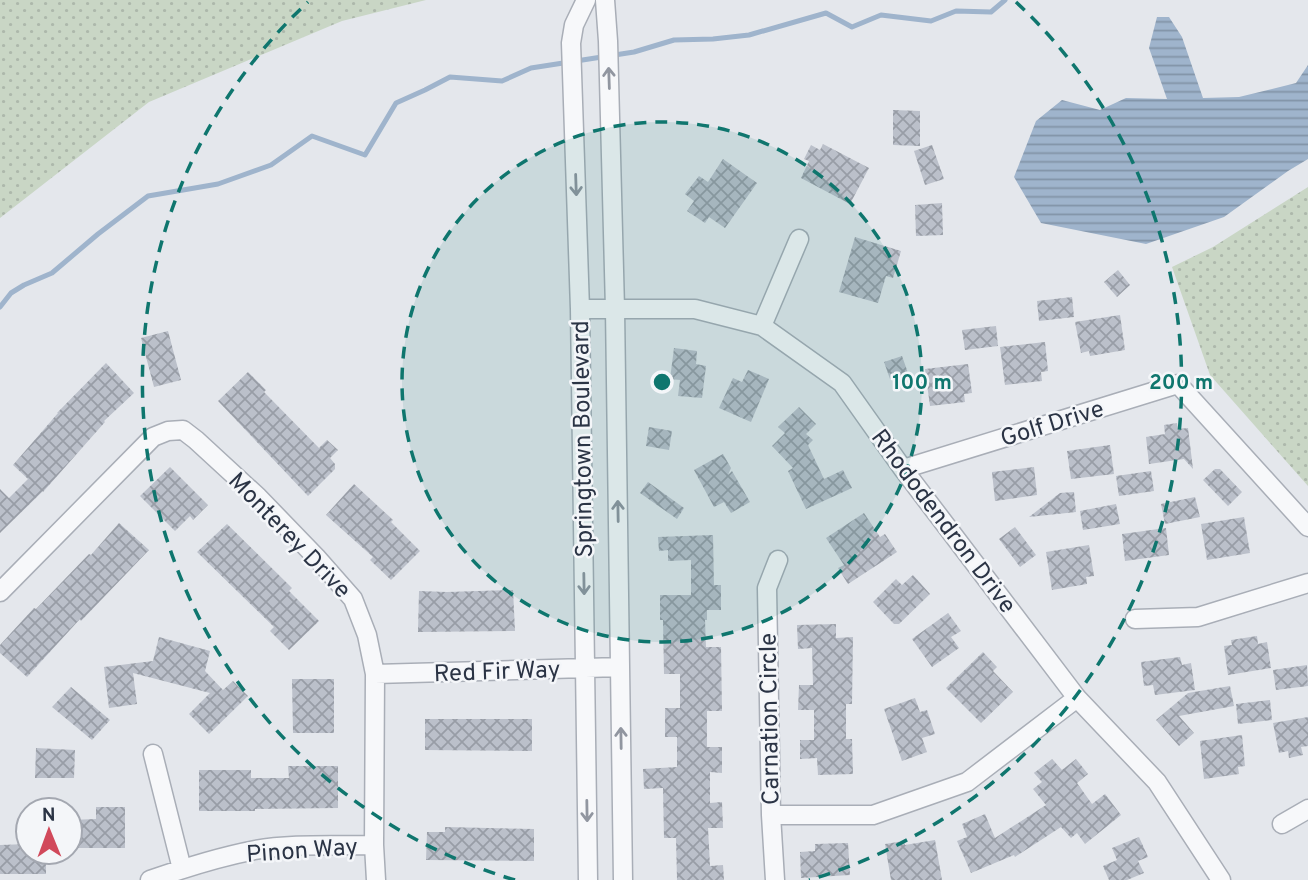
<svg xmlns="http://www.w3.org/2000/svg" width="1308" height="880" viewBox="0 0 1308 880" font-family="Overpass,sans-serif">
<defs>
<pattern id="green-dots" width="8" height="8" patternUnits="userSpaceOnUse" patternTransform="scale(1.75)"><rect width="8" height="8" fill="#c9d6c5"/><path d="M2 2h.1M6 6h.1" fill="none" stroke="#adb8ab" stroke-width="1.8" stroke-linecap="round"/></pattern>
<pattern id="water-rules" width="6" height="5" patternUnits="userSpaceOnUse" patternTransform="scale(1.75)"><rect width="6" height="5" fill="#9fb4cc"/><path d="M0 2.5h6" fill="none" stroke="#8293a7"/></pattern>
<pattern id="building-cross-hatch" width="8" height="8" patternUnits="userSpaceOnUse" patternTransform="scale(1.75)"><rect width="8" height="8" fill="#bbc0ca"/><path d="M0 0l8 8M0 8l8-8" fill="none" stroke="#989da6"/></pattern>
</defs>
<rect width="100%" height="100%" fill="#e4e7ec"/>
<path fill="url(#green-dots)" d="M0 0H426L342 21 149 102 0 218Z
M1308 187V486L1210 375 1172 267 1213 247Z"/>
<path fill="url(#water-rules)" d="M1157 17H1169L1182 37 1203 98 1239 97 1296 83 1308 65V159L1288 171 1224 217 1146 244 1041 223 1014 177 1036 121 1062 100 1100 110 1126 98 1167 99 1149 48Z"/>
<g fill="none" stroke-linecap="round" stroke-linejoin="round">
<path stroke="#9fb4cc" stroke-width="5" d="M0 307 11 293 24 285 52 273 98 234 148 196 218 184 271 165 312 136 365 155 396 103 425 90 450 77 502 81 531 68 634 52 674 40 713 39 749 35 826 13 852 27 881 15 931 21 956 11 991 12 1005 0"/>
</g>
<path fill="url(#building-cross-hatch)" d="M893 110 920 111V146L893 145Z
M823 144 869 168 850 204 801 178 809 161 804 159 811 145 820 150Z
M932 145 944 179 925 185 914 151Z
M723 159 757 183 725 228 709 217 705 223 687 211 694 201 685 194 699 176 708 182Z
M942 203 943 235 916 236 915 205Z
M855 237 901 251 893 278 886 276 878 303 839 292Z
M1118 270 1130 285 1117 297 1104 282Z
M1072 297 1074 317 1039 321 1037 301Z
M1120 315 1125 350 1090 356 1089 351 1081 353 1075 322Z
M996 326 998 346 965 350 962 330Z
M168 331 181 380 154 387 141 338Z
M1045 342 1048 371 1041 372 1042 381 1005 385 1000 347Z
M674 348 697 351 696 364 706 366 702 398 678 396 680 380 670 379Z
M902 356 908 373 890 379 884 362Z
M106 363 134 393 104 421 105 422 43 492V491L0 533V489L9 498 28 479 13 465 58 413H57Z
M968 364 972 393 964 394 965 402 930 406 925 369Z
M748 370 769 379 751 422 719 408 733 378 742 382Z
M248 372 266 390 264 392 319 448 327 440 338 450 330 458 335 464V469L308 496 218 401Z
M799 407 816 424 806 434 813 440 808 445 824 479 843 470 852 488 806 509 788 471 793 468 772 446 785 433 778 427Z
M1177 423 1178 429 1188 428 1193 469 1184 459 1149 464 1146 437 1165 434 1164 425Z
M649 427 672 431 669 450 646 446Z
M1110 445 1114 474 1071 479 1067 451Z
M723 454 731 468 728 475 732 471 750 502 731 513 724 502 714 507 694 470Z
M170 467 208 505 193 520 190 516 175 531 140 496Z
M1034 467 1037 495 995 501 992 472Z
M1215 469H1220L1242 492 1228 506 1203 480Z
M1151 471 1154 491 1119 496 1116 476Z
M648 482 684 508 677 519 640 493Z
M354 484 393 520 391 522 420 551 391 580 370 560 373 557 326 515Z
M1074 492 1076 512 1029 517 1060 493Z
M1195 497 1200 517 1165 524 1161 504Z
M1116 504 1120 524 1083 530 1080 511Z
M864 513 880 537 885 534 897 552 848 584 838 568 844 565 826 538Z
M1244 517 1250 553 1207 560 1201 524Z
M119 523 149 550 81 621 80 619 27 677 0 653V645L34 608 36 609 89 554 91 555Z
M227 524 292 588 289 591 319 621 289 650 270 631 274 627 197 552Z
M1015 527 1036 555 1020 567 999 539Z
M1166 528 1169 555 1125 561 1122 534Z
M713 535 714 585H721V610H707V620H705L706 647H721L722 711H707V747H722V773L710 772V803L722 802 723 828H708L710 866 723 865 724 880H677L676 838H664L663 788 644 789 643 769 677 767V737H665V708H680V674H664L663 620H660V595H691V560L668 561V550L659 551 658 537Z
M1089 545 1094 576 1086 577 1087 584 1052 590 1046 552Z
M913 575 930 594 899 624H894L873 602 896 579 902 585Z
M513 590 515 631 418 632 419 591 447 592Z
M948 613 961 631 951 637 959 648 932 667 912 639Z
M836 624V638L853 637 852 704H846V739H852L853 774 818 775 817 758 800 759V740H814V710H798L799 685H813L812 648 798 649 797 625Z
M1257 636 1258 644 1267 642 1271 668 1228 675 1224 646 1232 645 1231 640Z
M159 637 210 651 205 671 223 690 233 681 248 696 209 734 189 714 210 693 133 673 137 704 109 708 104 667 153 661Z
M983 652 997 667 993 671 1013 692 981 723 946 688Z
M1180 657 1182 665 1191 663 1195 690 1155 695 1153 685 1144 686 1141 662Z
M1307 665 1308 686 1276 690 1273 670Z
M292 679H334V733H293Z
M1230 686 1234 706 1179 716 1194 733 1179 746 1156 720 1188 693Z
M71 687 110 720 92 740 52 707Z
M915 698 920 712 927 710 935 734 922 738 927 752 902 761 884 709Z
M1270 700 1272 720 1238 724 1236 704Z
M1308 717V746L1301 747 1303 755 1289 758 1288 751 1279 753 1273 723Z
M425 719H532V751L425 750Z
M1242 735 1245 766 1238 767 1239 774 1204 779 1200 741Z
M36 748 75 750 74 778H35Z
M1052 759 1062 770 1076 759 1088 774 1077 783 1092 804 1105 794 1121 815 1085 844 1077 833 1071 838 1061 827 1015 857 1014 855 971 873 957 841 967 837 962 824 985 814 995 838 1046 805 1033 789 1042 782 1034 773Z
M288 766H338V808L255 809V811H199V770H251V778H289Z
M96 807H125V848H70V820L96 819Z
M445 827 534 829V861L426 860 427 832H445Z
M1139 837 1148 857 1138 861 1144 873 1127 880H1109L1103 866 1117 860 1112 848Z
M935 840 942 880H891L885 844 904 841 905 845Z
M848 843 850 875 801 878 800 852 815 851V844Z
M28 844V852H46V874H0V845Z"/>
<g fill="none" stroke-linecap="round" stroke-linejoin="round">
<g stroke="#a9aeb7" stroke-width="21">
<path id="minor" d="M586 0 574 25 571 43 580 309 588 880
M605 0 608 41 615 309 623 880
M580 309H695L762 326 842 383 903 469 1077 698 1157 782 1221 880
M762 326 799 239
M903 469 1178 384 1308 527
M0 592 153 437 168 431 183 430 196 440 258 497 316 557 353 599 367 635 375 674 374 845 376 880
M1135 619 1198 617 1308 583
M375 674 620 667
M153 754 182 869
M771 815H873L967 782 1077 698
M1282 824 1308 809
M150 880C184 868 219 857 255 850 291 843 337 846 374 845
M775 880 771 815 767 588 778 560"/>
</g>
<use href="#minor" stroke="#f7f8fa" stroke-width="18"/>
</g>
<defs><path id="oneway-shaft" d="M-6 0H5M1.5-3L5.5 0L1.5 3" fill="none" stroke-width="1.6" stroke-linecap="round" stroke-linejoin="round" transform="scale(1.75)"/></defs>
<g stroke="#9196a0">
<use href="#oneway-shaft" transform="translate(609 78) rotate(-92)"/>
<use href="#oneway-shaft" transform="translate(576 185) rotate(88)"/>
<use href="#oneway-shaft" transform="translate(618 511) rotate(-91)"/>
<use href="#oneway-shaft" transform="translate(584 584) rotate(89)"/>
<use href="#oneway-shaft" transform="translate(621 738) rotate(-91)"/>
<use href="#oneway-shaft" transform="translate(587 811) rotate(89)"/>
</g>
<circle cx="662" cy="382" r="260" fill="#0f766e" fill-opacity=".12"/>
<g fill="none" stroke="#0f766e" stroke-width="3.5" stroke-dasharray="12 9">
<circle cx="662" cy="382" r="260"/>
<path d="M515 880A519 519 0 0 1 308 2M1016 2A519 519 0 0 1 809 880"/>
</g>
<g text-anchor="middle" stroke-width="5" stroke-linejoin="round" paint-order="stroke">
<g font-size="24" fill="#2b3445" stroke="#f4f6f9">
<text transform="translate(1052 423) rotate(-17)" y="8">Golf Drive</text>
<text transform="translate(582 439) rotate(-91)" y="8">Springtown Boulevard</text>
<text transform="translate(944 521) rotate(53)" y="8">Rhododendron Drive</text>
<text transform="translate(290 535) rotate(46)" y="8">Monterey Drive</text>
<text transform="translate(497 671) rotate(-2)" y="8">Red Fir Way</text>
<text transform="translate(769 719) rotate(-91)" y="8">Carnation Circle</text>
<text transform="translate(302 850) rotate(-4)" y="8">Pinon Way</text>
</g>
</g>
<circle cx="662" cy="382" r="10" fill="#0f766e" stroke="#f4f6f9" stroke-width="3.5"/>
<g font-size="21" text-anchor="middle" font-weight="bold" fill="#0f766e" stroke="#f4f6f9" stroke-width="5" stroke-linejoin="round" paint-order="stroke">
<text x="922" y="389">100 m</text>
<text x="1181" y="389">200 m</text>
</g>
<g transform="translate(49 831) rotate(359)"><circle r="33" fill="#f4f6f9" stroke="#a4a8b1" stroke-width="2"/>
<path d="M0-5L12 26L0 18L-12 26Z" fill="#d1495b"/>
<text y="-10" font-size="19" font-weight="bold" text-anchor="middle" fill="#2b3445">N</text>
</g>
</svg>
